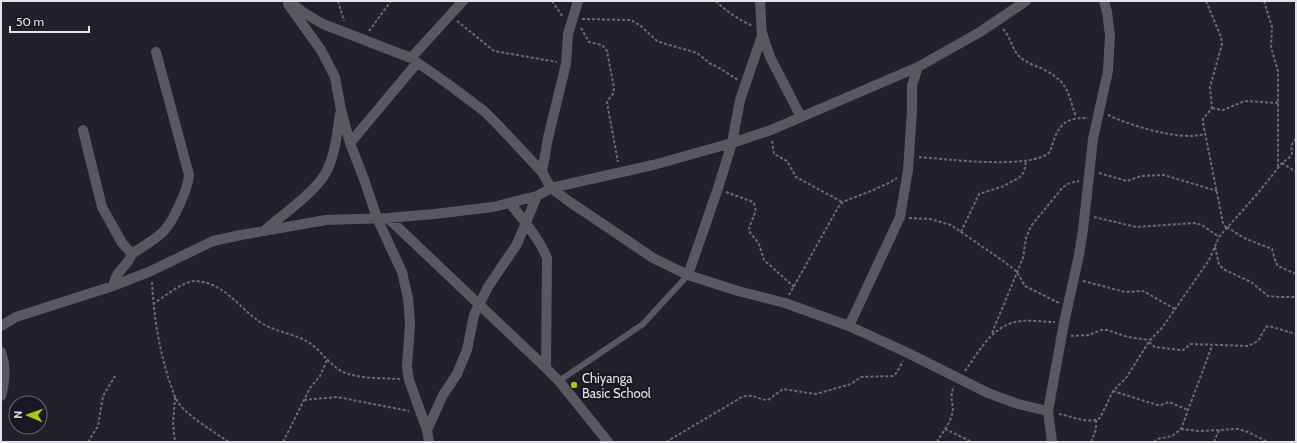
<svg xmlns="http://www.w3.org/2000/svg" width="1297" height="443" viewBox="0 0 1297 443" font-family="Cabin,sans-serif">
<rect width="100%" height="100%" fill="#231f2c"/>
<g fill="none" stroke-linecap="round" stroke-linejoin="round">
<path stroke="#6d6a76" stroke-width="2" stroke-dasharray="3 2" stroke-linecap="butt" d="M338 1 344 21
M552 1 563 17
M716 1C723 9 742 22 753 26
M1206 1 1221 37 1222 44 1210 87 1212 108 1203 119V123L1223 223 1226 228
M1264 1 1272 27 1271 47 1278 71V167
M582 19 631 20 641 26 657 41 666 44 697 53 712 65 716 66 738 80
M457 21 494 51 557 62
M581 28 589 42 602 45 607 51 614 88 613 94 608 100 607 103 618 162
M1003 29C1011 37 1012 51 1021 58 1027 63 1036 66 1043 69 1069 83 1067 91 1076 117
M369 31 391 1
M1212 108 1223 110 1245 101 1278 103
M1108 115C1129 125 1166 136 1190 136 1195 136 1200 135 1205 134
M772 141 774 154 787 161 796 177 842 202
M919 157C946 159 1031 170 1050 152 1057 129 1061 117 1088 118
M1282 163 1296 172
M1099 173 1127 181 1141 176 1164 175 1217 191
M726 192 753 202C760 212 749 221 749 231L759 244 764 260 794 287
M1094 217 1136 227 1195 223 1202 225 1219 237
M909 218 930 219 951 225 1006 263 1017 272 1025 286 1059 303
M1227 227 1244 238 1272 249 1276 263 1278 266 1296 274
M961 232 979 194 1004 186 1020 177 1024 172 1026 161
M1215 247 1219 264 1223 269 1251 282 1268 296 1278 297H1296
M1083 281 1125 292 1143 291 1175 309
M152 282C154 317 159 350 170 383 173 391 175 399 180 405 192 419 214 432 229 442
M789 295 840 204 845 201 871 191 889 183 897 178
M153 304C164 297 183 281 195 281 225 282 240 310 263 324 277 332 295 334 308 342 321 350 329 365 343 372 359 379 382 378 400 379
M992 333 1023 258 1026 238 1031 226 1063 187 1070 183 1079 181
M1071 336 1089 335 1101 330H1107L1128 337 1149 340
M1149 342 1155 347 1180 350H1183L1191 344 1248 346 1258 341 1266 327 1269 326 1296 334
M965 371C980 350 993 324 1021 321 1031 320 1044 322 1055 322
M1113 391 1157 405H1161L1169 402 1188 410
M175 397 173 424 175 442
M304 400 337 397 409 411
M1059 414C1071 416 1089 425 1100 418L1113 391 1126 378 1150 340 1162 328 1209 260 1219 237 1258 193 1282 163 1291 156 1292 153 1291 146 1296 138
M945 429 972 442
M1181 429 1199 431 1238 429 1248 432 1268 442
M88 442 98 426 103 396 115 376
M283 442 310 388 320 376 327 360
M666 442 742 397C754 393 758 400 768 400L783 389 808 393 816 394 851 384 861 377 893 376 895 375 903 361
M937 442C942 433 950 424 952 414 955 404 948 399 954 386
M1091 442 1096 429V420
M1154 442 1157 439 1172 436 1181 429 1212 346
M1214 442 1219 430"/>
<path stroke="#5a585f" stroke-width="6" d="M559 381 643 324 688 275"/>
<path stroke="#5a585f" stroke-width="10" d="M288 1 306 14 323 24 411 58 448 84 484 111 499 126 542 172 551 188 570 202 653 258 688 275 738 291 785 303 849 326 908 353 988 393 1018 404 1048 411
M288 4 321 50 335 77 341 110 350 143 365 182 377 218 402 272 408 298 410 324 407 367 409 380 427 430 429 442
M762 33 770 57 801 117
M411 58 463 1
M83 130 102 207 122 243 132 254C126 269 117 268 113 286
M350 143 417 63
M542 172 548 138 566 64 568 34 578 1
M510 203C523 220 539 238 547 258L546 368
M388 218 546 368 559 381 608 442
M264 231C281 216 314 193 325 174 335 157 337 134 340 114
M132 254C142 247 154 240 163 232 173 222 188 189 189 175L156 52
M688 275 718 188 732 143 740 100 762 36 760 1
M1 326 16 317 113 286 151 271 213 241 241 235 326 220 388 218 434 214 493 207 537 196 551 188 653 165 732 143 771 130 918 67 980 32 1026 1
M849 326 900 217 908 170 912 111V85L918 67
M1 352C6 366 5 382 1 396
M427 430 443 395 457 374 467 350 474 315 488 287 517 244 537 196
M1052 442 1048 411 1064 323 1079 255 1083 230 1093 139 1108 71 1110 35 1107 12 1104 1"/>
</g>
<circle fill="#aec60b" stroke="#1a1623" stroke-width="1.5" cx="574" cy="385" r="4"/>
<g text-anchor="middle" stroke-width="4" stroke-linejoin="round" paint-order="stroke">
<g font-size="13" fill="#e4e2eb" stroke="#1a1623" text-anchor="start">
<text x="582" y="383">Chiyanga<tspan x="582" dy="15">Basic School</tspan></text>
</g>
</g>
<rect width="1297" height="443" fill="none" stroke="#e4e2eb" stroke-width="4"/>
<g transform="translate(28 415) rotate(272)"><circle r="19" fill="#1a1623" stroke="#6b6873"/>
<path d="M0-3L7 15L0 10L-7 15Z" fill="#aec60b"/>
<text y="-6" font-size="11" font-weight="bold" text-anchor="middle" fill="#e4e2eb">N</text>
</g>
<path d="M10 26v6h79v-6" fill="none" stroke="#e4e2eb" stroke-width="2"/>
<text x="16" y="26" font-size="12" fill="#e4e2eb" stroke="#1a1623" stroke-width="3" paint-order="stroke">50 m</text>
</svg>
